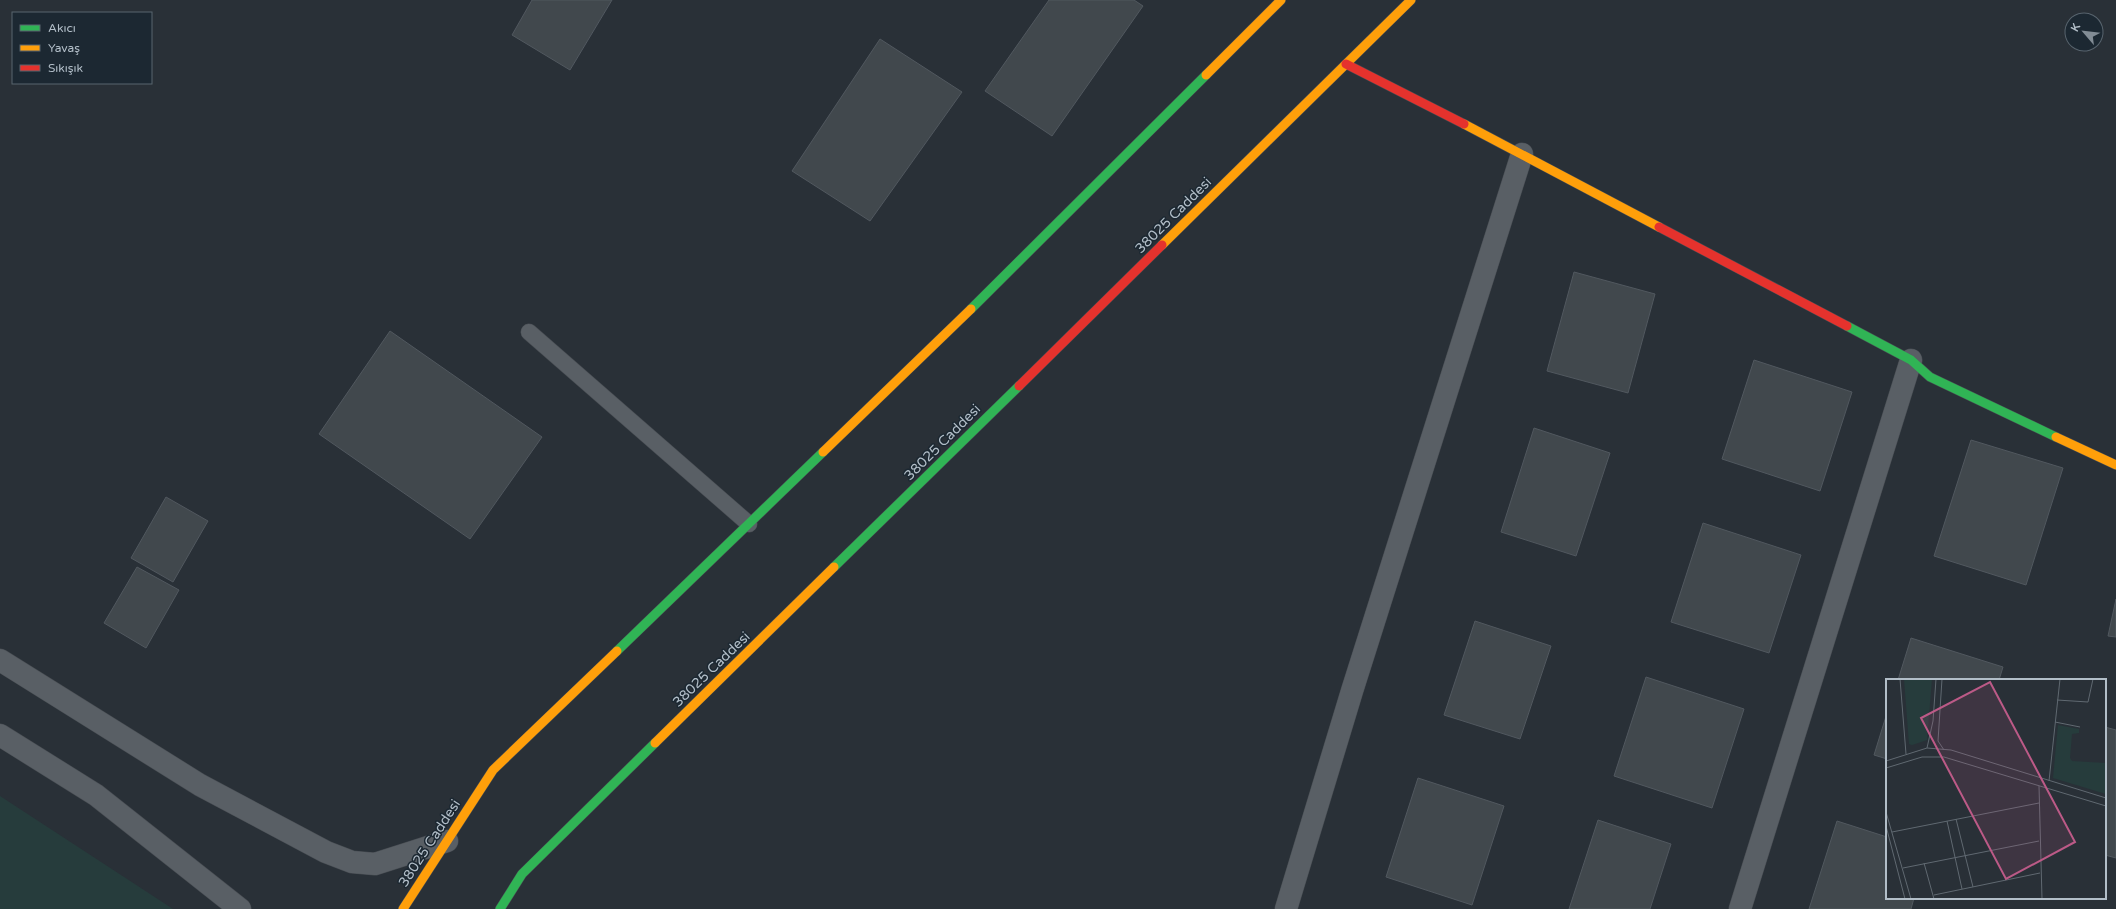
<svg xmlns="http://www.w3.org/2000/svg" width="2116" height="909" viewBox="0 0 2116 909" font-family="'Varela Round',sans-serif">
<rect width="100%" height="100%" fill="#293037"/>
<path fill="#263c3c" d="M0 796 173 909H0Z"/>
<path fill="#41484d" stroke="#51585f" d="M532 0H612L570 70 512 35Z
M1049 0H1134L1143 6 1052 136 985 91Z
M880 39 962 92 870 221 792 171Z
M1574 272 1655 294 1628 393 1547 371Z
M390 331 542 437 470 539 319 434Z
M1754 360 1852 392 1820 491 1722 459Z
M1534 428 1610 453 1576 556 1501 532Z
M1971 440 2063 468 2026 585 1934 556Z
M166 497 208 521 173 582 131 558Z
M1703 523 1801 555 1769 653 1671 622Z
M137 567 179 590 146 648 104 623Z
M2116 599V637L2108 636Z
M1475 621 1551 646 1520 739 1444 715Z
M1911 638 2003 667 1999 680H1898Z
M1646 677 1744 709 1712 808 1614 776Z
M1887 713V759L1874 755Z
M2105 727 2116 730V858L2105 855Z
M1418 778 1504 806 1472 905 1386 877Z
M1598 820 1671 844 1650 909H1569Z
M1837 821 1887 837V898H1914L1911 909H1809Z"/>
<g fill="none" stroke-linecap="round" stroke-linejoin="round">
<g stroke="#474c52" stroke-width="17">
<path id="lane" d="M529 332 749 524"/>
</g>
<g stroke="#474c52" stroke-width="23">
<path id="street" d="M0 660 200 785 326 852 352 862 375 864 447 841
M0 735 96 795 240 909
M1286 909 1352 691 1522 154
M1740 909 1911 360"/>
</g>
<g stroke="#474c52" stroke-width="10">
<path id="fast" d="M971 309 1206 75
M1847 326 1911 360 1930 377 2056 437
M834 567 1019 386
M617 651 823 452
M500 909 522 874 655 743"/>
</g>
<g stroke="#474c52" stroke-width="10">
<path id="slow" d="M1206 75 1281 0
M1464 124 1659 227
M1162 245 1411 0
M2056 437 2116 465
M823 452 971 309
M655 743 834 567
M403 909 493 770 617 651"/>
</g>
<g stroke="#474c52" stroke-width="10">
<path id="jam" d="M1346 64 1464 124
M1659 227 1847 326
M1019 386 1162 245"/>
</g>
<use href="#lane" stroke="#595f65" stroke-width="16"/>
<use href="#street" stroke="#595f65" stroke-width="22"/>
<use href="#fast" stroke="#30b455" stroke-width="9"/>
<use href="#slow" stroke="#ff9f0a" stroke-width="9"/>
<use href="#jam" stroke="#e5322d" stroke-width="9"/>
</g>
<g text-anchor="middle" stroke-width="3" stroke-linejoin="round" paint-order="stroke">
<g font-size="14" fill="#b2bec8" stroke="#1c2832">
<text transform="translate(1173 215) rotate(-45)" y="5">38025 Caddesi</text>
<text transform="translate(942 442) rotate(-45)" y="5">38025 Caddesi</text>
<text transform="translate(711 669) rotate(-44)" y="5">38025 Caddesi</text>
<text transform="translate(429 843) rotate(-57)" y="5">38025 Caddesi</text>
</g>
</g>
<g transform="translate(1886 679)">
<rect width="220" height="220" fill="#293037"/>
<path d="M18 0H46L41 61 26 66 23 65ZM172 46 193 50V54L186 55 184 79 186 82 220 84V115L167 99Z" fill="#263c3c"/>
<path fill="none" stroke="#606971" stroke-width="1" d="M14 0 20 75M56 0 52 62 58 71M171 21 202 23 207 0M169 43 194 48M41 69 47 42 50 0M0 82 41 69 65 71 220 119M0 89 36 78H58L220 127M163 102 174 0M153 107 156 220M0 133 25 220M70 140 87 208M61 142 76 210M0 147 19 220M6 153 153 124M38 184 48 220M17 189 153 162M48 216 154 194"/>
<path fill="#bc5a87" fill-opacity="0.15" stroke="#bc5a87" stroke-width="2" d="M104 3 189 163 120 200 35 39Z"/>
<rect width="220" height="220" fill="none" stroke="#b2bec8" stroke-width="2"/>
</g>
<rect x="12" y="12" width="140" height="72" fill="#1c2832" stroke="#58646e"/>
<rect x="20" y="25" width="20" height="6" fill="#30b455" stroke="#58646e"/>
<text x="48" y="32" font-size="12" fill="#b2bec8">Akıcı</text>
<rect x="20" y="45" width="20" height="6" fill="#ff9f0a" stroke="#58646e"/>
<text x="48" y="52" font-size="12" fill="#b2bec8">Yavaş</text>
<rect x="20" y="65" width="20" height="6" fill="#e5322d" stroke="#58646e"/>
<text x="48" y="72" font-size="12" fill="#b2bec8">Sıkışık</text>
<g transform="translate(2084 32) rotate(298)"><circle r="19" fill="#1c2832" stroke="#58646e"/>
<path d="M0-3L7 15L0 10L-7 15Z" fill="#828c95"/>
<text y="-6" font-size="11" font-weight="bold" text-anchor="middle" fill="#b2bec8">K</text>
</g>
</svg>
